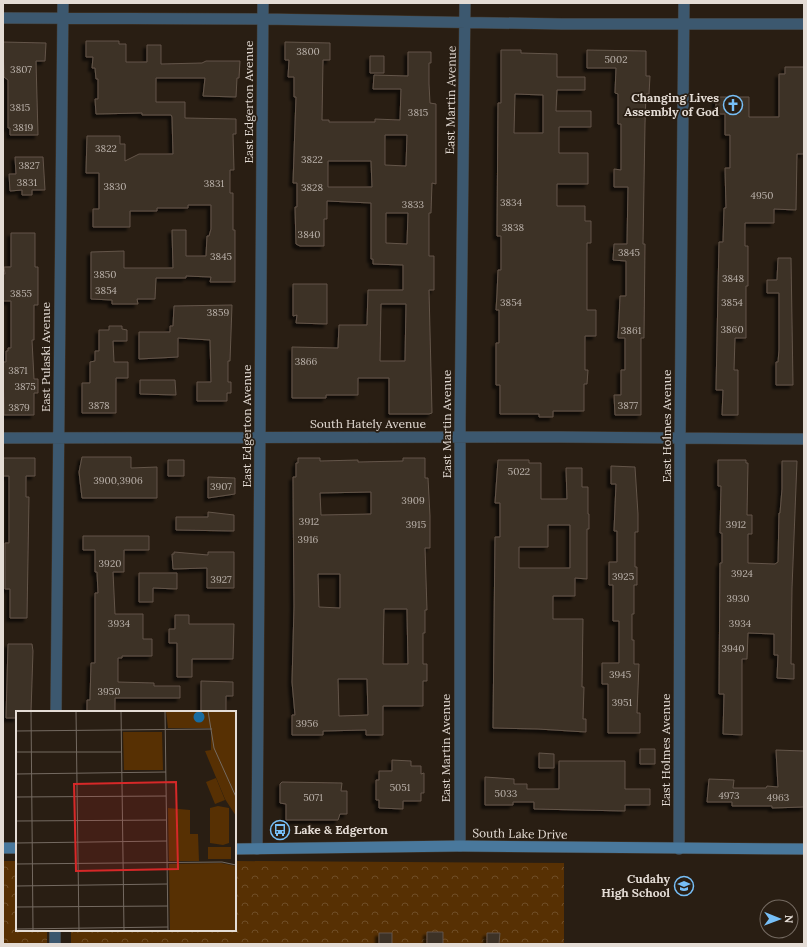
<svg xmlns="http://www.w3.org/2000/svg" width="807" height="947" viewBox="0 0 807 947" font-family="Lora,serif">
<defs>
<pattern id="park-crowns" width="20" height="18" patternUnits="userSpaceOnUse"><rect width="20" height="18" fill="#573003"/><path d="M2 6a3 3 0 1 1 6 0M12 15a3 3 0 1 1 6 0" fill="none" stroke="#6f4d27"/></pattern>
<filter id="shadow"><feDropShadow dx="-3.5" dy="3.5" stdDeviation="1" flood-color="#0009"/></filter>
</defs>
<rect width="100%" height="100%" fill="#291e13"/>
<path fill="url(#park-crowns)" d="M3 861H17V930H47V944H3Z
M235 861 564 863V944H71V930H235Z"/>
<path fill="#3e3127" stroke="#635549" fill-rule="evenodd" filter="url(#shadow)" d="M86 41H119V44H126V62H147V45H161V64L202 63 206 61H240L239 78H237L236 97 203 96 205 78H156V102H185V118L236 119V134H233L234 170H230V193H233V230H235V282H210L211 277 186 276V278H156L155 299H137L138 304H112V300L91 299V252L124 251V268H173L172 230H186V256H206L207 236H209L211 229V205H188V208H157V211H130V227H93V209H99V173H86L87 136H120V144H125V161L139 154H173L172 117 171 115H142V113L96 114 95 99H98V79H96L95 68H92L93 57H86Z
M3 42 46 43 45 61H36L38 135H10V128H8V80L4 77Z
M285 42 330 43V60H323L322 120H329V122H375V119L400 120 401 89H373L374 75 408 76V52H431V63H429V84L430 103 436 104V184L432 183 431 213H429V256H434V290H429L432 413 429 414H389V378H358V395H326V398H292V347L338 348 339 325H367L368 290H403V265L373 264V259H371V203L327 201V219H324V246H300L296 244 295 207H297V183H293L296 97H294V77H288L289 60H285ZM385 135H407L406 166 385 165ZM328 161H371L372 187H328ZM386 213H408L407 244 386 243ZM381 304H406L405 361H380Z
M501 50H521V53L557 54V77H585V90H557L556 111H591V127H559V153H588V184H557V206H585V221H591V243H587V310H596V336H585V370H588L587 384H584V411H553V417H539V414H500V385H496V343H499V310H496L497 294 498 270H501V236H497L498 103H501ZM515 94 543 95V133H514Z
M587 50 646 51V76H650L649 94H646L645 124 643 244H645L644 338H641V415H615L614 395H621V370H625V338H618L619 321 620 296H626V261L613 260 614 244H627L628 187H614V169L621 170V124H618V94L615 93 616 68H587Z
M370 56H384V73H370Z
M785 67H804V154H797L796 210 774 209V223H745V246H748V286H746V338H735L734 370H738V415H722L723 390H716L719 242H723L724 208H726L725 168H730V135H725V114H716V97H749V117H779V74H785Z
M15 157H43L45 190H32V195H22V190L10 191 9 174H16Z
M11 233H35V267H38V305H34V340H32L34 379H38V393H34V415H4L3 362H6V351H8V348H11V301H3V274H5L4 267H11Z
M778 258H791L793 385H776V362H778L779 350V293H767V280H777Z
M293 284H327V324L296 323 297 315 293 316Z
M232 305 230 361H228V382H231V393H227V401H197V382H211L210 340 178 338V357L139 359V332H170V326H173L174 306Z
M109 326H122V329L127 330V341H113L114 362H128V378H116V413H82V383H90V362L95 361V351H99V330H109Z
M140 380H175L176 395 140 394Z
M82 457H131V468L157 467V498H82L79 472Z
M3 458H35V476H26V497H29L27 618H10V589H5V543H9V476H3Z
M298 458H320V461L358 460V462L403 461V458H425V478H428L430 516V548H425L427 610H425V633H423V664H427V681H423V706H383V735H366V730L323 731V735H292V715H295L292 682 294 607 293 477H296V463H298ZM371 492V514L321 515 320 493ZM318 574H340V608L319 607ZM384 609H407V611L408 664H383ZM338 679H367L368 715 339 716Z
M168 460H184V476H168Z
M498 460H529V463H541V499H567L566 468H582V487H588V514H589V529H587V579L575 578V596H553V619H583L582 687H584L583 719H586V732L538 729 493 728 495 537H500V503H495ZM548 525H570V568H519V547H548Z
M718 460H746V463H748L747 515H752V534H748V563L775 564 778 562 779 513H780L782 489V461H797L792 588 791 664H794V679L777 678 778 655H774V634L748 633 747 659H742V735L723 734 724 694H719L720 563H722V533H720L721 486H718Z
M611 466 635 467 638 514V532H635V567H637V585H634V614H632V640H634V664H639L637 713H640V733H608V684H602V663H619V621H613V585H609V562H617V531H614L616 484H611Z
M208 477 235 478V494L208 498Z
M208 512 234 515V531L176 530V517H208Z
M83 536H149V550H124V572H113L115 614H143V639H152V656H122V658H118V682L154 683V686H180V698H115V712H87V700H90L91 663H95V593H98L97 572H95V550H83Z
M174 552 208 555V552H234V588H207V568L173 569 172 554H174Z
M139 573H177V589L153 588V602H139Z
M175 615H189V624H234L233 659H192V677H177V643H169V629H175Z
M8 644H32L33 651 31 712H17V718H6Z
M201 681 233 682V696H226V712H201Z
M640 749H655V764H640Z
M776 750 804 751V807L772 808V806H732V802H707L709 779 734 780 733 788H766L767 786 778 787Z
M539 753 554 754V768H539Z
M392 760 411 761V766H421V774L424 773V793H421V801H403V809L379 808V800H376V780H379V771H392Z
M559 761H625V789H650V805H625V811L534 809V802H513V805H485V777L514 779V784H527V789H559Z
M282 782 342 783 341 791H347V814H340L338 820H286V804L280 803V784Z
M427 932H443V944H427Z
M379 933H392V944H379Z
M487 933H500L499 944H487Z"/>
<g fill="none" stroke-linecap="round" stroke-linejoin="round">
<g stroke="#43392e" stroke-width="12">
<path id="minor" d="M3 18 263 19 562 24H804
M3 438 560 437 804 439
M56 712 63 3
M460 846V423L465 3
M257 849 263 3
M679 849 680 438 684 3
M55 930V944"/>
</g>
<g stroke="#43392e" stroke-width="12">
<path id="secondary" d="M3 848H17
M235 849 460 846 804 849"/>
</g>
<use href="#minor" stroke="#3c586f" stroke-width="11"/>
<use href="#secondary" stroke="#49789c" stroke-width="11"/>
</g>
<defs>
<g id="church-ring" transform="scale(1)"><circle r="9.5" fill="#291e13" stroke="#77bff7" stroke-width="1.5"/><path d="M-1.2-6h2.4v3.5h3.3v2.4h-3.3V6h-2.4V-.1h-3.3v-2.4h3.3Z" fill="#77bff7"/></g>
<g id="bus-ring" transform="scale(1)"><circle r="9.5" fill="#291e13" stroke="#77bff7" stroke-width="1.5"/><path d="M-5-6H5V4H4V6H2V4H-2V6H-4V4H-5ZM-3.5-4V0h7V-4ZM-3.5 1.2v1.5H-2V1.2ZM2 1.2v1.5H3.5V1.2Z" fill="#77bff7"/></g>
<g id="school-ring" transform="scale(1)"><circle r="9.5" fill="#291e13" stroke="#77bff7" stroke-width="1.5"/><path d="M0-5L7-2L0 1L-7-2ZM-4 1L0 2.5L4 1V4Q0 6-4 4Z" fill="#77bff7"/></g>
</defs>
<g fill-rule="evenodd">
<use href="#church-ring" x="733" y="105"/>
<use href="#bus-ring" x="280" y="830"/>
<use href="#school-ring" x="684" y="886"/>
</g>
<g text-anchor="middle" stroke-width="3.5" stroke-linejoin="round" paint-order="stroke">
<g font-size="10" fill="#bab1aa">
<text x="308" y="55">3800</text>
<text x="616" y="63">5002</text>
<text x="21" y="73">3807</text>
<text x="20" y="111">3815</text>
<text x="418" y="116">3815</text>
<text x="23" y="131">3819</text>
<text x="106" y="152">3822</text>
<text x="312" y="163">3822</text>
<text x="29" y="169">3827</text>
<text x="27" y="186">3831</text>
<text x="214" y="187">3831</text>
<text x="115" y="190">3830</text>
<text x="312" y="191">3828</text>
<text x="762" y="199">4950</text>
<text x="511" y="206">3834</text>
<text x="413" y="208">3833</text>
<text x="513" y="231">3838</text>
<text x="309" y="238">3840</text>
<text x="629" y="256">3845</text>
<text x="221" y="260">3845</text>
<text x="105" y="278">3850</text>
<text x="733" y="282">3848</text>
<text x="106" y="294">3854</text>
<text x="21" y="297">3855</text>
<text x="511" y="306">3854</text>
<text x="732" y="306">3854</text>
<text x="218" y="316">3859</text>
<text x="732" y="333">3860</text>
<text x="631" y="334">3861</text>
<text x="306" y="365">3866</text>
<text x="18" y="374">3871</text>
<text x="25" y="390">3875</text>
<text x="99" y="409">3878</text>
<text x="628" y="409">3877</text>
<text x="19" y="411">3879</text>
<text x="519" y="475">5022</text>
<text x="118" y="484">3900,3906</text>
<text x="221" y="490">3907</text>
<text x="413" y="504">3909</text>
<text x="309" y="525">3912</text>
<text x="416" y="528">3915</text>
<text x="736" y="528">3912</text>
<text x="308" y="543">3916</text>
<text x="110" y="567">3920</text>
<text x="742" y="577">3924</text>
<text x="623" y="580">3925</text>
<text x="221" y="583">3927</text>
<text x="738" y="602">3930</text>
<text x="119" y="627">3934</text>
<text x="740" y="627">3934</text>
<text x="733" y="652">3940</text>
<text x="620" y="678">3945</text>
<text x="109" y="695">3950</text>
<text x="622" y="706">3951</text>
<text x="307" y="727">3956</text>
<text x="400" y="791">5051</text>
<text x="506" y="797">5033</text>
<text x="729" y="799">4973</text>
<text x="313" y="801">5071</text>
<text x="778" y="801">4963</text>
</g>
<g font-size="12" font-weight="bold" fill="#e4dcd5" stroke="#291e13" text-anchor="end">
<text x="719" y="102">Changing Lives<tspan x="719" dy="14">Assembly of God</tspan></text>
<text x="294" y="834" text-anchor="start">Lake &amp; Edgerton</text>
<text x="670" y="883">Cudahy<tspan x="670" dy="14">High School</tspan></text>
</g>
<g font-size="12" fill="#e4dcd5" stroke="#291e13">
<text transform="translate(451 100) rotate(-89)" y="4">East Martin Avenue</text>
<text transform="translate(249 102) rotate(-90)" y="4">East Edgerton Avenue</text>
<text transform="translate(46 357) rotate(-90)" y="4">East Pulaski Avenue</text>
<text x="368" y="428">South Hately Avenue</text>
<text transform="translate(447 424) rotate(-90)" y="4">East Martin Avenue</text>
<text transform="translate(247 426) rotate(-90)" y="4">East Edgerton Avenue</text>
<text transform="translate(667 426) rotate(-90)" y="4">East Holmes Avenue</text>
<text transform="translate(446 748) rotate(-90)" y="4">East Martin Avenue</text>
<text transform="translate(666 750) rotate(-90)" y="4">East Holmes Avenue</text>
<text transform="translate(520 834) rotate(1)" y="4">South Lake Drive</text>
</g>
</g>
<g transform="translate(16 711)">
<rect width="220" height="220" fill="#291e13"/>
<path d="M150 0H220V105L209 88 189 40 195 39V17H152ZM107 21H146L147 59H108ZM152 97 174 99V123H182L183 150H153ZM205 152 220 155V220H154L153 153Z" fill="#573003"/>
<path d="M200 67 209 89 199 93 190 71ZM202 95 213 97V132L207 134 194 132V97ZM192 136H215V148H192Z" fill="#573003"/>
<path d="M177.5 6a5.5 5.5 0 1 1 11 0a5.5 5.5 0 1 1-11 0Z" fill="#186ca1"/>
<path fill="none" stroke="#746a61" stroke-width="1" d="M15 0 17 220M60 0 63 220M105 0 108 220M149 0 152 220M192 0 198 37 220 86M0 20 196 18M0 41H105M0 63 150 61M0 86 150 85M0 110 150 109M0 132 151 130M0 153 206 151 220 154M0 175 151 173M0 196 152 195M0 218 152 216"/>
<path fill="#d62828" fill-opacity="0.15" stroke="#d62828" stroke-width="2" d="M160 71 162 158 60 160 58 73Z"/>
<rect width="220" height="220" fill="none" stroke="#e4dcd5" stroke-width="2"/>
</g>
<rect width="807" height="947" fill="none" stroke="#e4dcd5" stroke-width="8"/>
<g transform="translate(779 919) rotate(91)"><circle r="19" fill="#291e13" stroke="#746a61"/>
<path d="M0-3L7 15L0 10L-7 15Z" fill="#77bff7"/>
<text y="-6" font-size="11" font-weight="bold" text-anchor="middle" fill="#e4dcd5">N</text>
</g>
</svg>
